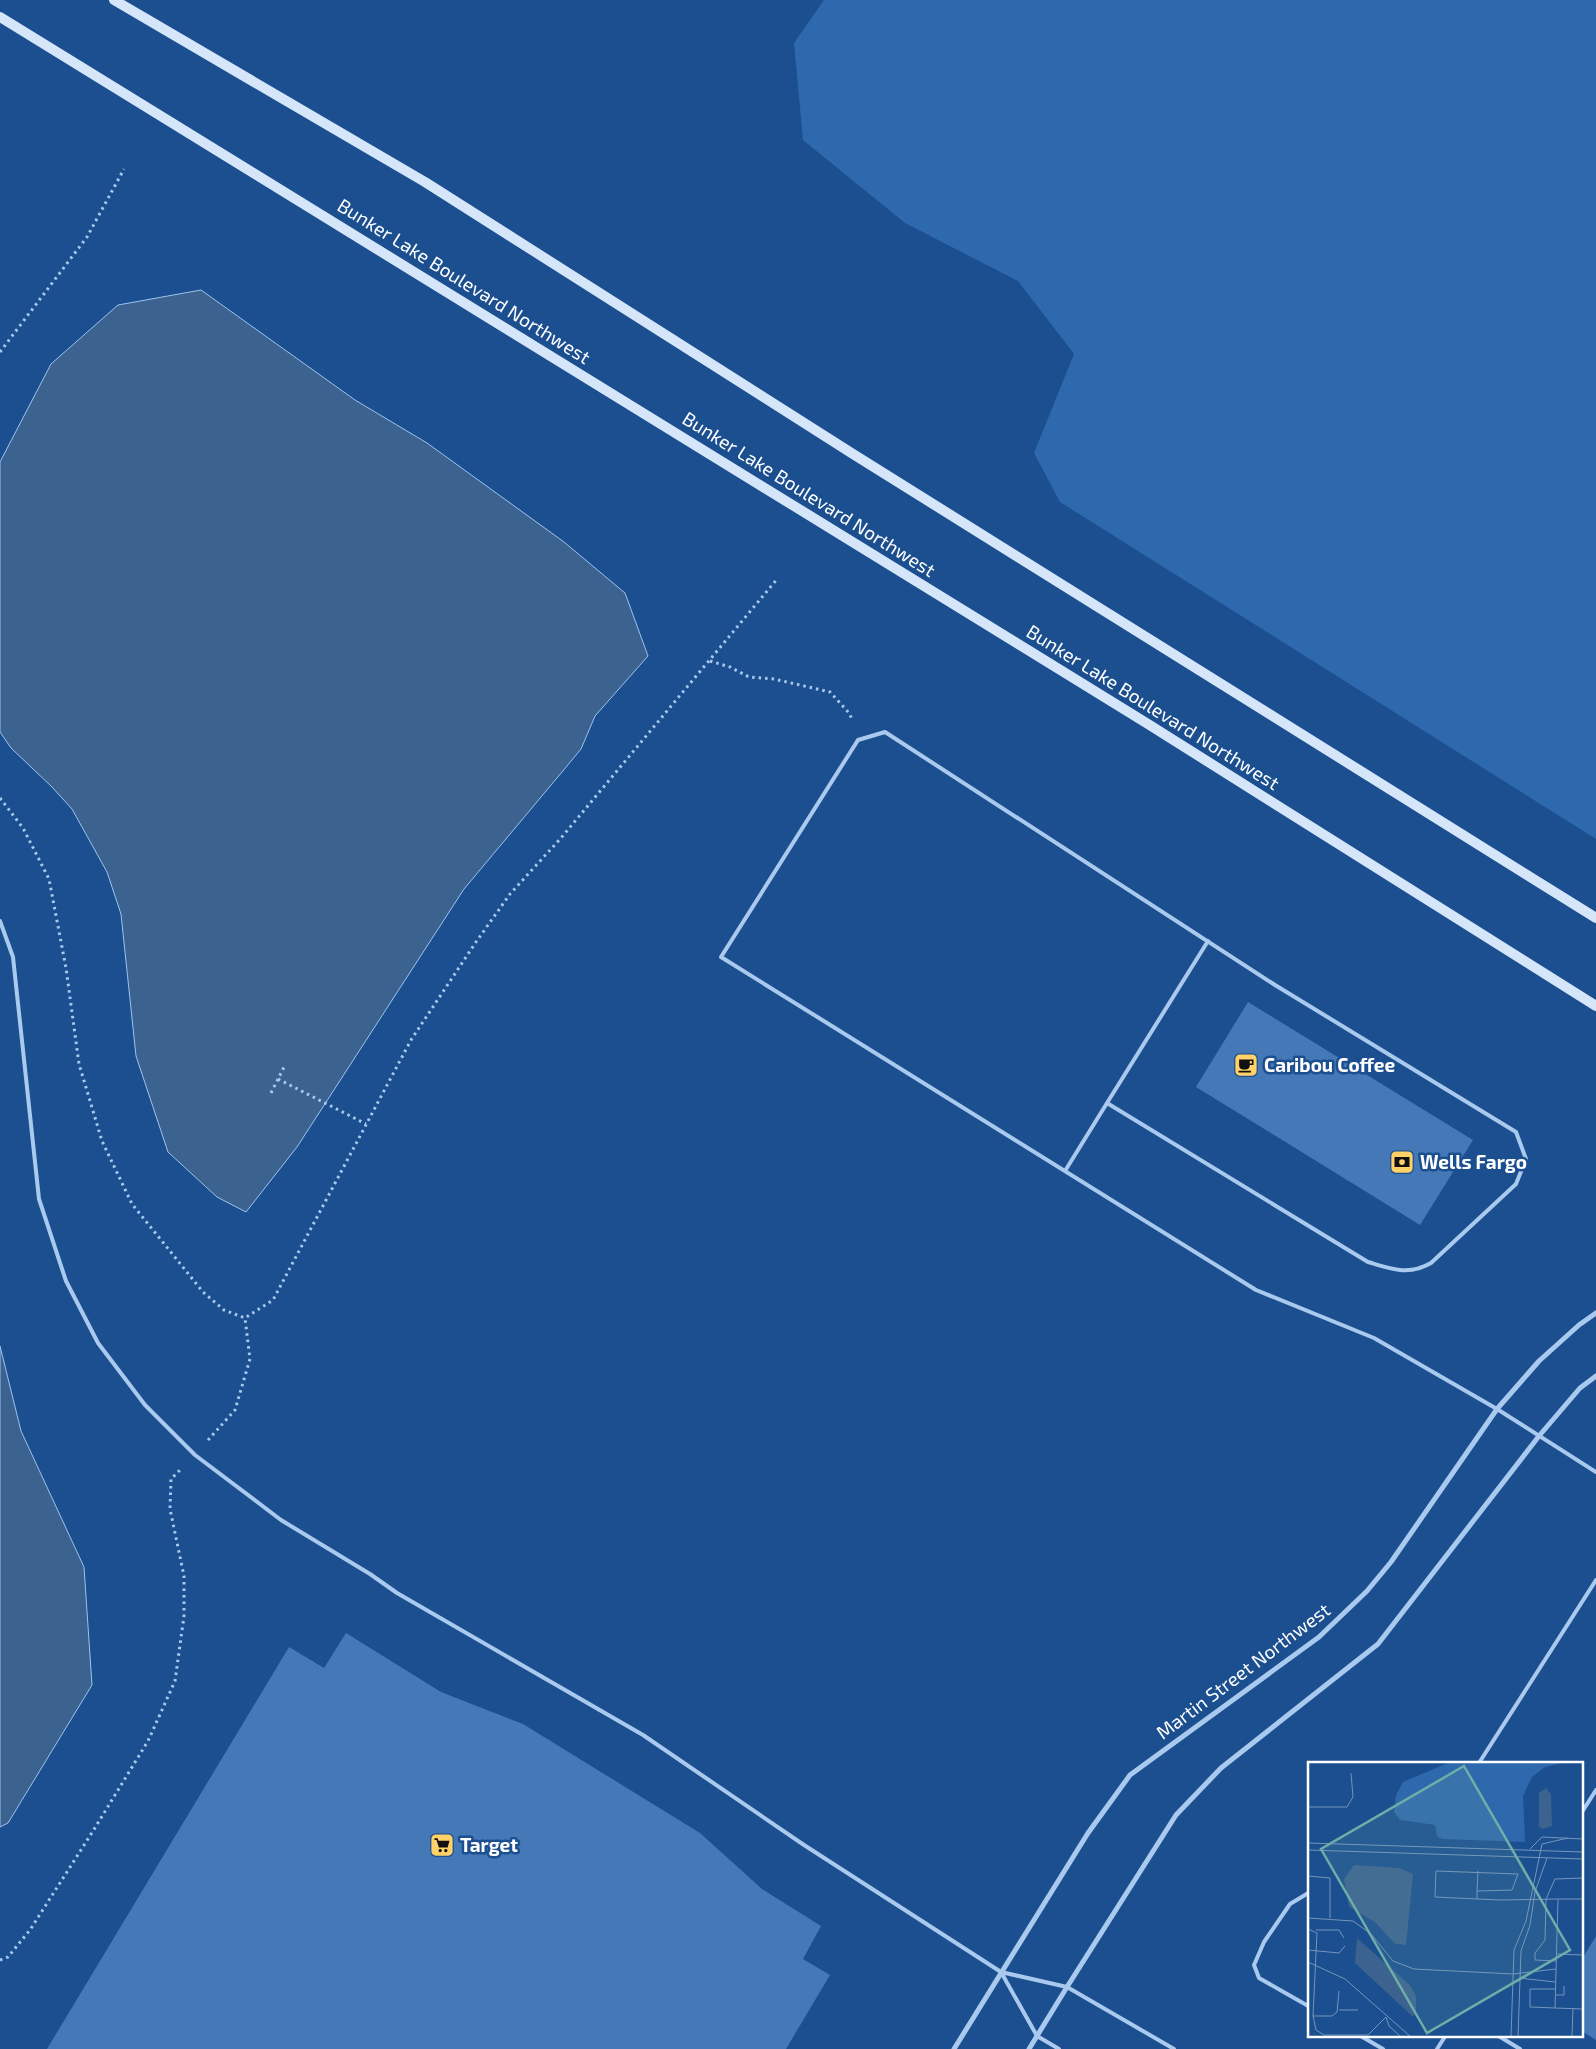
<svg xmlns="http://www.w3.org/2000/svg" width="1596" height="2049" viewBox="0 0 1596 2049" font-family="'Exo 2',sans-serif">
<rect width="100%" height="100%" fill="#1b4f8f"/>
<path fill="#2e69ad" d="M824 0H1596V839L1060 502 1034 453 1074 354 1018 281 905 223 803 140 794 43Z"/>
<path fill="#3c6290" stroke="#9cc4f0" d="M201 290 355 400 427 443 564 542 625 593 648 656 595 716 581 749 567 766 464 889 297 1147 246 1212 217 1197 168 1152 136 1056 121 914 107 872 72 809 52 787 11 748 0 732V462L51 364 118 305Z
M0 1346 21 1431 84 1567 92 1685 8 1823 0 1827Z"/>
<path fill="#4478b7" d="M1248 1002 1473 1140 1420 1225 1196 1087Z
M346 1633 441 1692 523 1724 700 1833 762 1889 821 1926 803 1959 830 1975 786 2049H47L289 1647 324 1668Z
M1596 1936V2040L1582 2031V1959Z"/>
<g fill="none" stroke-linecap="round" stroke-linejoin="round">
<path stroke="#a9c9ee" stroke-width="3" stroke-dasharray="2.5 4" stroke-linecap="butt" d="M0 352 87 237 124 169
M710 661 730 667 749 677 774 679 830 692 850 714 852 721
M0 798 23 828 49 879 66 968 79 1064 102 1141 132 1204 203 1292 224 1310 245 1318 273 1300 411 1040 476 942 510 894 561 838 778 578
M278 1079 366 1124
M271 1093 284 1067
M208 1440 235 1410 250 1359 245 1318
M0 1960 8 1957 30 1930 93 1831 148 1741 175 1681 184 1616V1576L170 1509 171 1479 180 1470"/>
<path stroke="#a9c9ee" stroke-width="4" d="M0 921 13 957 39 1199 66 1281 98 1343 145 1405 195 1455 281 1520 370 1574 397 1593 643 1735 804 1845 1001 1972 1067 1987 1174 2049
M1107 1103 1208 941
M1065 1171 1107 1103 1368 1262C1392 1269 1408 1276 1431 1263L1516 1184 1526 1159 1516 1132 1275 985 885 732 858 740 721 957 1256 1290 1374 1338 1497 1409 1596 1472
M1479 1763 1596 1580
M1582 1812 1596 1790
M1310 1892 1290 1904 1264 1942 1254 1965 1259 1978 1310 2007
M1001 1972 1037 2036 1059 2049
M1359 2035 1383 2049
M1497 2035 1520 2049
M1437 2049 1446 2035"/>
<path stroke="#a9c9ee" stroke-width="5" d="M954 2049 1088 1833 1130 1775 1319 1637 1367 1591 1391 1562 1497 1409 1539 1361 1579 1325 1596 1313
M1029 2049 1067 1987 1176 1815 1221 1768 1378 1644 1539 1436 1580 1388 1596 1376"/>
<path stroke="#d6e6fa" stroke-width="10" d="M114 0 425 182 853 454 1596 918
M0 17 1148 724 1596 1006"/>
</g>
<defs>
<g id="cafe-square" transform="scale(1.25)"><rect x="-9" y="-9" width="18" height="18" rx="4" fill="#ffd166" stroke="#1b4f8f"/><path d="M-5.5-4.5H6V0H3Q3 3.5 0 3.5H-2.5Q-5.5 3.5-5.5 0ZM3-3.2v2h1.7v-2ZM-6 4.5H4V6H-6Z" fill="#111"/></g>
<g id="bank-square" transform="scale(1.25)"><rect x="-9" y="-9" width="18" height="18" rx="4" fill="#ffd166" stroke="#1b4f8f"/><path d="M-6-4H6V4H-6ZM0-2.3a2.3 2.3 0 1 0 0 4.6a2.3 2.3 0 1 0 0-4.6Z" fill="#111"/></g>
<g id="supermarket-square" transform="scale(1.25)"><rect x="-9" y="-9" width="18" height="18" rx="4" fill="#ffd166" stroke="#1b4f8f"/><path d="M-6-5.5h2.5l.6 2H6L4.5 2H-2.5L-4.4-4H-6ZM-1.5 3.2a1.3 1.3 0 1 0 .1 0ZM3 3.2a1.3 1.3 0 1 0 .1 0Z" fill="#111"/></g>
</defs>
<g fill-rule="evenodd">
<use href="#cafe-square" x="1246" y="1065"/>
<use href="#bank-square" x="1402" y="1162"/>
<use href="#supermarket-square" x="442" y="1845"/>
</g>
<g text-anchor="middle" stroke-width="5" stroke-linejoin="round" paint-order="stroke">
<g font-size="19" fill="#fff" stroke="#1b4f8f">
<text transform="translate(464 281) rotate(32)" y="7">Bunker Lake Boulevard Northwest</text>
<text transform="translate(809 494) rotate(32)" y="7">Bunker Lake Boulevard Northwest</text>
<text transform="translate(1153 707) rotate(32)" y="7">Bunker Lake Boulevard Northwest</text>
<text transform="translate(1243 1671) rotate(-37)" y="7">Martin Street Northwest</text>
</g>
<g font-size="19" font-weight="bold" fill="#fff" stroke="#1b4f8f" text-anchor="start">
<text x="1264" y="1072">Caribou Coffee</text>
<text x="1420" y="1169">Wells Fargo</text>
<text x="460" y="1852">Target</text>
</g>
</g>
<g transform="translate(1308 1762)">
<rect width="275" height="275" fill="#1b4f8f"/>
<path d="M142 0H260L237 5 224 15 215 34 217 80 134 77 129 74 127 63 92 58 86 50 88 33 95 20Z" fill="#2e69ad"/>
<path d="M238 26 243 32 244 64 235 67 231 65V31ZM46 103 91 106 105 112 98 183 87 182 67 160 41 145 36 117ZM49 176 102 223 108 234V250L105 255 47 201Z" fill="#3c6290"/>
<path fill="none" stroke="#7695bc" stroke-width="1" d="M0 45H39L45 35 43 11M0 81 275 90M222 87 234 75 275 77M0 88 275 97M0 114 22 116V156M169 129 170 109M169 137V129L204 128 210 112 128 109 127 135 192 138 250 137 247 246 275 247M250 137H275M0 156 45 159 63 172 85 199 106 207 205 212 248 207M0 167 9 171 5 254 8 268 16 273H60L78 255M8 168H31L36 176M0 188 31 191 37 184M248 192 275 193M248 199 227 198V191L237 178 238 137 247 117 275 116M0 200 37 217 103 275M211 216 247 220M247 233H256V224M247 246 222 245V227H247M31 248H50M5 254H24L29 250 31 229M78 255 81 264 93 275M203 275 206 188 218 159 234 82 260 76M210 275 213 189 222 163 227 130 239 96M264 275 265 246"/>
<path fill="#6fada8" fill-opacity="0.15" stroke="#6fada8" stroke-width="2.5" d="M156 4 262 188 119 271 13 87Z"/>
<rect width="275" height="275" fill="none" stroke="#fff" stroke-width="2.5"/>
</g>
</svg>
